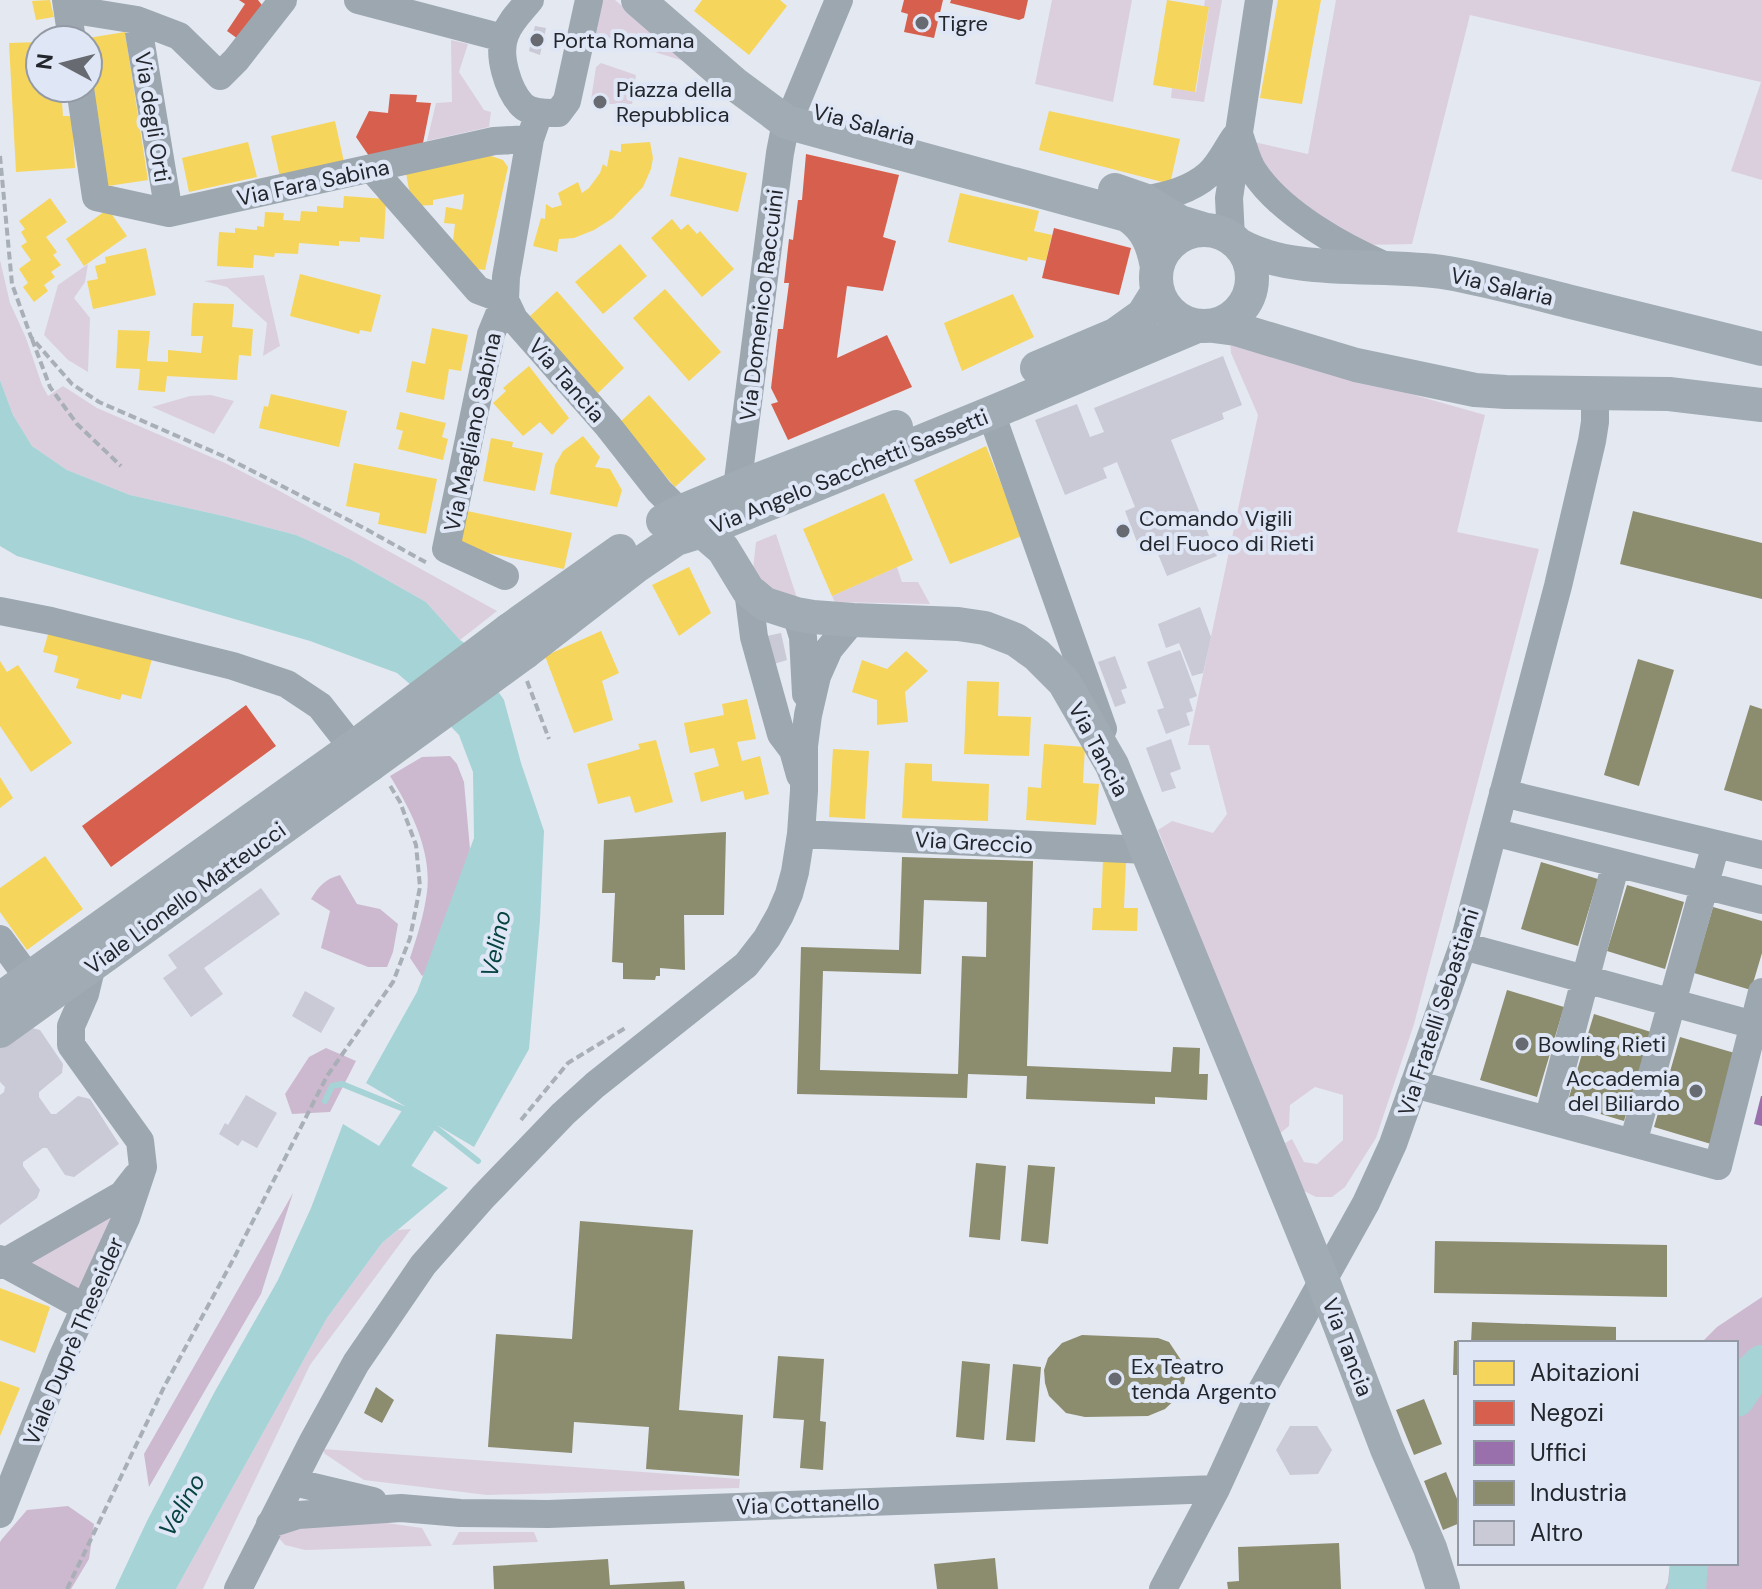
<svg xmlns="http://www.w3.org/2000/svg" width="1762" height="1589" viewBox="0 0 1762 1589" font-family="'DM Sans',sans-serif">
<rect width="100%" height="100%" fill="#e4e8f1"/>
<path fill="#dbcfde" d="M602 0H615L687 62 596 34Z
M1052 0H1132L1113 102 1035 84Z
M1205 0H1222L1204 102 1171 98 1172 88 1196 92 1209 8 1204 7Z
M1336 0H1762V180L1731 171 1761 82 1470 15 1412 244 1366 245 1313 212 1267 174 1249 141 1308 154Z
M451 40 468 44 459 72 484 110 491 112 489 127 427 141 436 103 452 102Z
M601 63 636 75 632 104H599L591 100 596 67Z
M0 260 10 303 26 338 42 385 48 396 63 386 97 408 225 463 276 489 497 611 460 640 426 602 350 559 296 535 228 517 130 495 67 470 32 446 13 415 0 380Z
M88 264 85 282 74 298 90 318 88 372 68 360 44 335 58 285Z
M264 275 280 346 263 356 267 323 227 287 204 281Z
M1230 341 1251 349 1485 415 1457 532 1539 549 1414 1024 1376 1138 1345 1187 1332 1197H1316L1300 1189 1280 1146 1292 1139 1304 1162 1317 1164 1343 1140V1095L1315 1087 1290 1105 1289 1126 1278 1135 1158 830 1172 821 1213 833 1227 814 1209 745H1188L1258 415 1231 353Z
M211 395 234 401 214 434 152 407 190 396Z
M776 534 798 601 762 586 753 569 756 542Z
M897 567 902 582H918L930 604 835 602 832 596Z
M126 1198 86 1283 74 1292 9 1263Z
M411 1229 310 1365 203 1589H176L327 1318 382 1243 398 1230Z
M322 1449 740 1479 739 1488 487 1495 364 1480 325 1454Z
M359 1519 422 1528 432 1546 305 1550 285 1545 274 1533Z
M459 1532H534L538 1542 452 1545Z"/>
<path fill="#cdb9cf" d="M450 756 457 764 464 782 470 849 435 965 422 976 410 958C417 937 424 915 427 892 432 851 411 810 390 776L422 757Z
M340 875 357 904 380 909 398 924 393 952 387 967H368L321 948 330 911 311 899C319 886 325 879 340 875Z
M326 1048 356 1061 330 1112 292 1114 285 1094 309 1057Z
M293 1193 261 1294 149 1487 144 1454Z
M1762 1297V1589H1665L1668 1582 1670 1563H1736V1343H1701L1717 1327Z
M68 1506 94 1524 89 1559 71 1589H0V1542L2 1539 27 1510Z"/>
<path fill="#a6d3d6" d="M0 380 13 415 32 446 67 470 130 495 228 517 296 535 350 559 426 602 460 640 466 644 504 700 521 763 544 831 540 920 529 1049 474 1147 366 1083 417 992 474 838 473 772 459 735 411 685 397 673 310 641 17 556 0 546Z
M343 1124 448 1188 382 1243 327 1318 176 1589H115L147 1521 214 1393 278 1280 311 1208Z"/>
<path fill="#f6d55c" d="M50 0 54 17 36 20 32 1Z
M702 0H780L787 6 749 55 694 11Z
M1167 0 1209 7 1195 92 1153 85Z
M1278 0H1321L1302 104 1260 98Z
M125 32 148 180 108 186 88 56V38Z
M40 42V88H61L63 116H72L75 168 16 172 9 43Z
M1049 111 1180 139 1170 184 1039 150Z
M335 121 344 162 280 177 271 136Z
M248 142 257 177 189 192 182 158Z
M650 142 653 158 651 169 643 187 613 218 594 230 574 238 559 239 557 252 533 246 541 218 545 219 546 204 552 208 562 205 558 193 578 182 582 193 589 188 600 173 603 164 607 167 610 150 621 152V144Z
M485 154 503 160 508 167 485 270 470 268 452 249 455 224 444 223 446 207 462 210 464 194 433 200V205L412 206 406 173Z
M679 157 747 173 738 212 670 196Z
M960 193 1039 211 1034 231 1052 235 1046 261 1028 257 1027 261 948 242Z
M344 196 386 199 384 239 360 237V242L339 241V246L299 243 298 254 275 253 274 257 254 255 253 268 217 266 219 232 235 233V228L257 230V226L264 227 265 212 284 213 283 220 300 221 301 211 317 212V206L343 208Z
M50 198 67 222 46 237 57 252 53 255 61 265 51 272 55 277 44 285 48 291 34 302 23 287 28 283 19 269 31 260 21 246 27 242 21 232 25 229 19 221Z
M108 209 127 236 84 266 66 239Z
M672 219 681 230 688 224 697 234 700 231 734 269 702 297 651 238Z
M620 244 647 276 603 314 575 282Z
M146 248 156 295 93 309 87 281 98 279 95 266 106 263 105 257Z
M300 274 381 295 371 332 360 330 359 334 290 316Z
M665 289 721 352 689 381 633 318Z
M557 291 624 368 596 395 529 317Z
M1013 294 1034 337 962 371 944 323Z
M193 303 234 304 232 327 253 329 251 356 239 355 237 380 167 376 165 392 138 390 140 369 116 368 118 330 150 331 147 361 168 362V350L201 353 203 336H191Z
M432 328 468 335 461 371 449 369 444 400 406 392 412 361 425 364Z
M529 366 569 418 552 435 540 422 523 436 493 403 506 391 503 388Z
M271 394 347 411 339 447 259 428 264 406 268 407Z
M649 395 706 459 675 487 619 423Z
M400 412 446 423 442 437 448 439 443 460 398 449 403 431 396 429Z
M583 436 600 457 595 467 610 469 622 490 617 507 550 494 555 465 563 451Z
M491 438 513 442 512 447 543 453 535 491 483 481Z
M986 446 1022 536 950 564 914 480Z
M354 463 437 479 426 534 378 524 380 513 346 506Z
M884 493 913 560 832 596 803 529Z
M467 511 572 533 564 569 460 547Z
M689 567 711 613 679 636 652 585Z
M49 631 152 659 141 699 122 694 120 700 76 688 79 679 54 672 58 656 43 652Z
M601 631 619 673 602 681 613 720 574 733 545 656Z
M906 651 928 671 905 692 908 722 877 725V700L852 692 862 660 887 669Z
M0 661 7 672 18 665 72 743 31 772 0 726Z
M967 681 999 682 998 716 1031 717 1029 756 964 754Z
M747 699 756 739 737 742 742 761 760 756 769 794 745 800 743 791 701 802 694 773 719 766 714 748 690 753 684 723 724 715 722 704Z
M656 740 673 802 635 813 630 796 598 804 587 764 640 749 638 744Z
M1044 744 1085 747 1083 783 1099 784 1096 825 1026 820 1028 787 1041 788Z
M833 749 869 751 865 819 829 817Z
M905 763 932 764V781L989 784 988 821 902 818Z
M0 777 13 798 0 808Z
M45 856 83 909 27 950 0 912V888Z
M1103 861 1126 862 1124 908H1138L1137 931 1092 930 1093 908H1101Z
M0 1288 50 1307 35 1353 0 1340Z
M0 1381 20 1388 0 1436Z"/>
<path fill="#d6604d" d="M239 0H258L268 13 245 44 227 31 245 4Z
M904 0H943L934 38 904 32 908 14 901 12Z
M951 0H1028L1024 18 1019 20 950 3Z
M390 94 417 95 416 102 431 103 423 143 369 156 356 137 369 111 388 113Z
M806 154 899 175 883 237 896 241 883 291 847 286 837 358 887 335 912 387 788 440 771 404 778 402 771 388 778 329H783L789 283H784L789 239 793 240 798 200H802Z
M1054 228 1131 248 1119 295 1042 278Z
M246 705 276 746 111 867 82 826Z"/>
<path fill="#9970ab" d="M1761 1096H1762V1126L1754 1124Z"/>
<path fill="#8c8c6e" fill-rule="evenodd" d="M1633 511 1762 543V599L1620 564Z
M1638 659 1674 670 1639 786 1604 775Z
M1750 705 1762 709V801L1724 790Z
M726 832 724 915H684L685 970 660 968V976H656L655 980 623 979V963L612 962 615 893H602L604 840Z
M902 857 1033 861 1027 1066 1171 1072 1173 1047 1200 1048 1199 1074H1208L1207 1100 1155 1097V1104L1026 1099 1027 1076 968 1074 967 1098 797 1094 801 947 899 950ZM924 900 987 902 986 957 962 956 958 1074 820 1070 823 971 921 974Z
M1541 862 1598 879 1578 946 1521 929Z
M1627 885 1684 902 1665 969 1607 951Z
M1713 907 1762 921V953L1751 990 1694 973Z
M1507 990 1564 1007 1537 1097 1480 1080Z
M1594 1014 1651 1032 1624 1121 1567 1104Z
M1680 1037 1738 1054 1711 1144 1654 1127Z
M976 1163 1006 1166 1000 1240 969 1237Z
M1028 1165 1055 1167 1048 1244 1021 1241Z
M580 1221 693 1230 679 1410 743 1415 739 1476 646 1469 649 1427 574 1422 572 1453 488 1447 496 1334 572 1339Z
M1435 1241 1667 1245V1297L1434 1293Z
M1472 1322 1616 1327V1343H1471Z
M1082 1335 1158 1338 1169 1342 1183 1363 1186 1374 1182 1393 1165 1409 1148 1416 1085 1417 1066 1413 1049 1396 1045 1383 1044 1370 1048 1358 1062 1343Z
M1454 1341H1460V1375H1453Z
M778 1356 824 1359 820 1421 826 1422 823 1470 800 1468 804 1420 773 1418Z
M962 1361 990 1364 984 1440 956 1437Z
M1013 1364 1041 1367 1035 1442 1006 1440Z
M376 1387 394 1400 382 1423 364 1413Z
M1424 1399 1442 1444 1414 1455 1396 1410Z
M1446 1472 1460 1506V1523L1443 1530 1424 1481Z
M1339 1543 1341 1589H1228L1227 1582 1239 1581 1238 1547Z
M995 1558 998 1589H937L934 1564Z
M608 1559 610 1585 684 1581 685 1589H494L493 1566Z"/>
<g fill="none" stroke-linecap="round" stroke-linejoin="round">
<path stroke="#a6d3d6" stroke-width="6" d="M325 1101 332 1086 342 1084 421 1116 478 1161"/>
<path stroke="#a6d3d6" stroke-width="38" d="M368 1198 421 1116 451 1072
M1736 1398 1751 1375 1762 1364
M1687 1589 1689 1563"/>
</g>
<path fill="#cac9d6" d="M535 26 546 28 540 55 529 51Z
M1223 356 1242 405 1222 413 1224 419 1171 440 1217 556 1167 576 1151 537 1137 542 1125 511 1135 507 1117 462 1103 468 1107 478 1065 495 1035 420 1077 404 1090 437 1104 432 1094 408Z
M1200 607 1211 637 1203 673 1192 676 1179 643 1166 648 1158 624Z
M781 633 787 660 774 664 767 636Z
M1180 650 1197 696 1189 699 1193 711 1186 713 1190 725 1166 734 1157 710 1164 708 1147 662Z
M1115 656 1127 688 1121 690 1126 703 1115 707 1098 662Z
M1171 739 1181 769 1170 773 1176 788 1162 792 1146 748Z
M261 888 280 914 204 968 223 994 191 1017 163 978 177 968 168 955Z
M305 991 335 1008 321 1033 292 1016Z
M28 1027 40 1030 63 1064 62 1073 39 1092V1097L51 1114H56L78 1096 90 1099 119 1144 74 1177 65 1175 47 1148H43L23 1162V1166L40 1190 37 1198 0 1225V1095L4 1092 5 1087 0 1082V1047Z
M246 1095 277 1113 257 1148 242 1140 238 1146 219 1134 225 1123 228 1125Z
M1290 1426H1317L1332 1450 1318 1474 1290 1475 1276 1450Z"/>
<g fill="none" stroke-linecap="round" stroke-linejoin="round">
<path stroke="#a8afb6" stroke-width="4" stroke-dasharray="8 4" stroke-linecap="butt" d="M0 156 12 284 31 337 72 384 99 402 223 456 364 528 427 563
M32 339 50 387 77 424 121 466
M527 681 549 739
M521 1120 568 1063 627 1027
M67 1589 164 1387 234 1258 327 1076 393 982 410 938 420 887 416 845 400 802 389 784"/>
<path stroke="#9ca7b0" stroke-width="28" d="M66 0 72 40
M358 0 503 38
M530 0C521 11 510 21 505 35 497 55 508 90 522 105 531 114 546 113 558 113L567 101 589 0
M68 9 137 20 169 213
M137 20 179 36 220 76 236 60 283 0
M80 88 96 197 169 213 494 141 530 139
M795 106 839 0
M539 113 530 139 506 277 505 300 514 319 608 426 659 491 680 512
M1240 137C1244 148 1247 162 1254 172 1281 213 1342 247 1386 266
M372 169 478 290 505 300 491 334 446 549 505 576
M1144 200C1167 196 1191 190 1209 174 1220 164 1227 148 1235 137
M1231 238 1229 198 1259 0
M991 413 1103 729
M737 488 780 153 786 122
M748 590 754 637 781 734 793 750 800 775
M0 611 51 621 233 666 287 684 320 706 353 748
M796 614 803 637 806 694
M1503 793 1762 855
M1493 832 1762 900
M801 834 1147 850
M0 939 41 995
M1463 946 1754 1025
M1414 1084 1718 1166 1762 992
M1548 1120 1616 863
M1633 1143 1716 844
M0 1259 3 1263 84 1307
M0 1265 122 1195 136 1177
M293 1482 373 1501
M0 1514 62 1358 126 1218 143 1167 140 1141 71 1045V1026L85 994 92 965
M270 1524 298 1515 401 1508 460 1513 548 1514 1216 1489
M238 1589 312 1443 356 1363 423 1265 483 1197 563 1114 595 1085 746 965 767 938 780 915 789 894 795 872 801 834 804 791V746L808 715 817 676 829 649 853 620
M1163 1589 1216 1489 1258 1397 1366 1203 1393 1144 1463 946 1558 586 1592 441 1595 422V392"/>
<path stroke="#a0abb3" stroke-width="34" d="M638 0 736 85 786 122 1127 215C1147 228 1153 245 1157 267
M1115 190 1144 200 1180 222 1203 229
M1156 278a48 48 0 1 1 96 0a48 48 0 1 1-96 0Z
M1239 245C1297 277 1383 262 1448 273 1488 280 1528 291 1567 301 1632 317 1697 333 1762 349
M1213 326 1236 329 1259 336 1356 365 1475 390 1506 392 1669 394 1762 405
M1037 368 1115 335 1143 315 1158 291
M680 512 723 549 748 590 765 604 796 614 813 617 853 620 958 624 985 628 1016 640 1037 655 1064 682 1112 765 1323 1281 1387 1449 1430 1548 1443 1589
M663 521 680 512 752 482 896 427
M509 630 620 551
M524 653 635 567 676 539 702 531 991 413 1197 326
M0 999 358 744
M0 1031 370 765"/>
<path stroke="#a0abb3" stroke-width="34" d="M358 744 509 630
M370 765 524 653"/>
</g>
<g fill="#676a71" stroke="#dfe7f6" stroke-width="3">
<circle cx="922" cy="23" r="8"/>
<circle cx="537" cy="40" r="8"/>
<circle cx="600" cy="102" r="8"/>
<circle cx="1123" cy="531" r="8"/>
<circle cx="1522" cy="1044" r="8"/>
<circle cx="1696" cy="1091" r="8"/>
<circle cx="1115" cy="1379" r="8"/>
</g>
<g text-anchor="middle" stroke-width="8" stroke-linejoin="round" paint-order="stroke">
<g font-size="22" fill="#23262c" stroke="#dfe7f6" text-anchor="start">
<text x="938" y="31">Tigre</text>
<text x="553" y="48">Porta Romana</text>
<text x="616" y="97">Piazza della<tspan x="616" dy="25">Repubblica</tspan></text>
<text x="1139" y="526">Comando Vigili<tspan x="1139" dy="25">del Fuoco di Rieti</tspan></text>
<text x="1538" y="1052">Bowling Rieti</text>
<text x="1680" y="1086" text-anchor="end">Accademia<tspan x="1680" dy="25">del Biliardo</tspan></text>
<text x="1131" y="1374">Ex Teatro<tspan x="1131" dy="25">tenda Argento</tspan></text>
</g>
<g font-size="22" fill="#23262c" stroke="#dfe7f6">
<text transform="translate(153 117) rotate(81)" y="8">Via degli Orti</text>
<text transform="translate(864 124) rotate(15)" y="8">Via Salaria</text>
<text transform="translate(313 182) rotate(-12)" y="8">Via Fara Sabina</text>
<text transform="translate(1502 286) rotate(13)" y="8">Via Salaria</text>
<text transform="translate(761 305) rotate(-83)" y="8">Via Domenico Raccuini</text>
<text transform="translate(567 380) rotate(49)" y="8">Via Tancia</text>
<text transform="translate(472 432) rotate(-78)" y="8">Via Magliano Sabina</text>
<text transform="translate(849 471) rotate(-22)" y="8">Via Angelo Sacchetti Sassetti</text>
<text transform="translate(1099 749) rotate(62)" y="8">Via Tancia</text>
<text transform="translate(974 842) rotate(3)" y="8">Via Greccio</text>
<text transform="translate(185 898) rotate(-36)" y="8">Viale Lionello Matteucci</text>
<text transform="translate(1438 1012) rotate(-72)" y="8">Via Fratelli Sebastiani</text>
<text transform="translate(73 1341) rotate(-67)" y="8">Viale Duprè Theseider</text>
<text transform="translate(1348 1347) rotate(69)" y="8">Via Tancia</text>
<text transform="translate(808 1504) rotate(-2)" y="8">Via Cottanello</text>
</g>
<g font-size="24" font-style="italic" fill="#074343" stroke="#dfe7f6">
<text transform="translate(496 944) rotate(-78)" y="8">Velino</text>
<text transform="translate(182 1505) rotate(-60)" y="8">Velino</text>
</g>
</g>
<rect x="1458" y="1341" width="280" height="224" fill="#dfe7f6" stroke="#949aa5" stroke-width="2"/>
<rect x="1474" y="1361" width="40" height="24" fill="#f6d55c" stroke="#949aa5" stroke-width="2"/>
<text x="1530" y="1381" font-size="24" fill="#23262c">Abitazioni</text>
<rect x="1474" y="1401" width="40" height="24" fill="#d6604d" stroke="#949aa5" stroke-width="2"/>
<text x="1530" y="1421" font-size="24" fill="#23262c">Negozi</text>
<rect x="1474" y="1441" width="40" height="24" fill="#9970ab" stroke="#949aa5" stroke-width="2"/>
<text x="1530" y="1461" font-size="24" fill="#23262c">Uffici</text>
<rect x="1474" y="1481" width="40" height="24" fill="#8c8c6e" stroke="#949aa5" stroke-width="2"/>
<text x="1530" y="1501" font-size="24" fill="#23262c">Industria</text>
<rect x="1474" y="1521" width="40" height="24" fill="#cac9d6" stroke="#949aa5" stroke-width="2"/>
<text x="1530" y="1541" font-size="24" fill="#23262c">Altro</text>
<g transform="translate(64 64) rotate(277)"><circle r="38" fill="#dfe7f6" stroke="#949aa5" stroke-width="2"/>
<path d="M0-6L14 30L0 20L-14 30Z" fill="#676a71"/>
<text y="-12" font-size="22" font-weight="bold" text-anchor="middle" fill="#23262c">N</text>
</g>
</svg>
